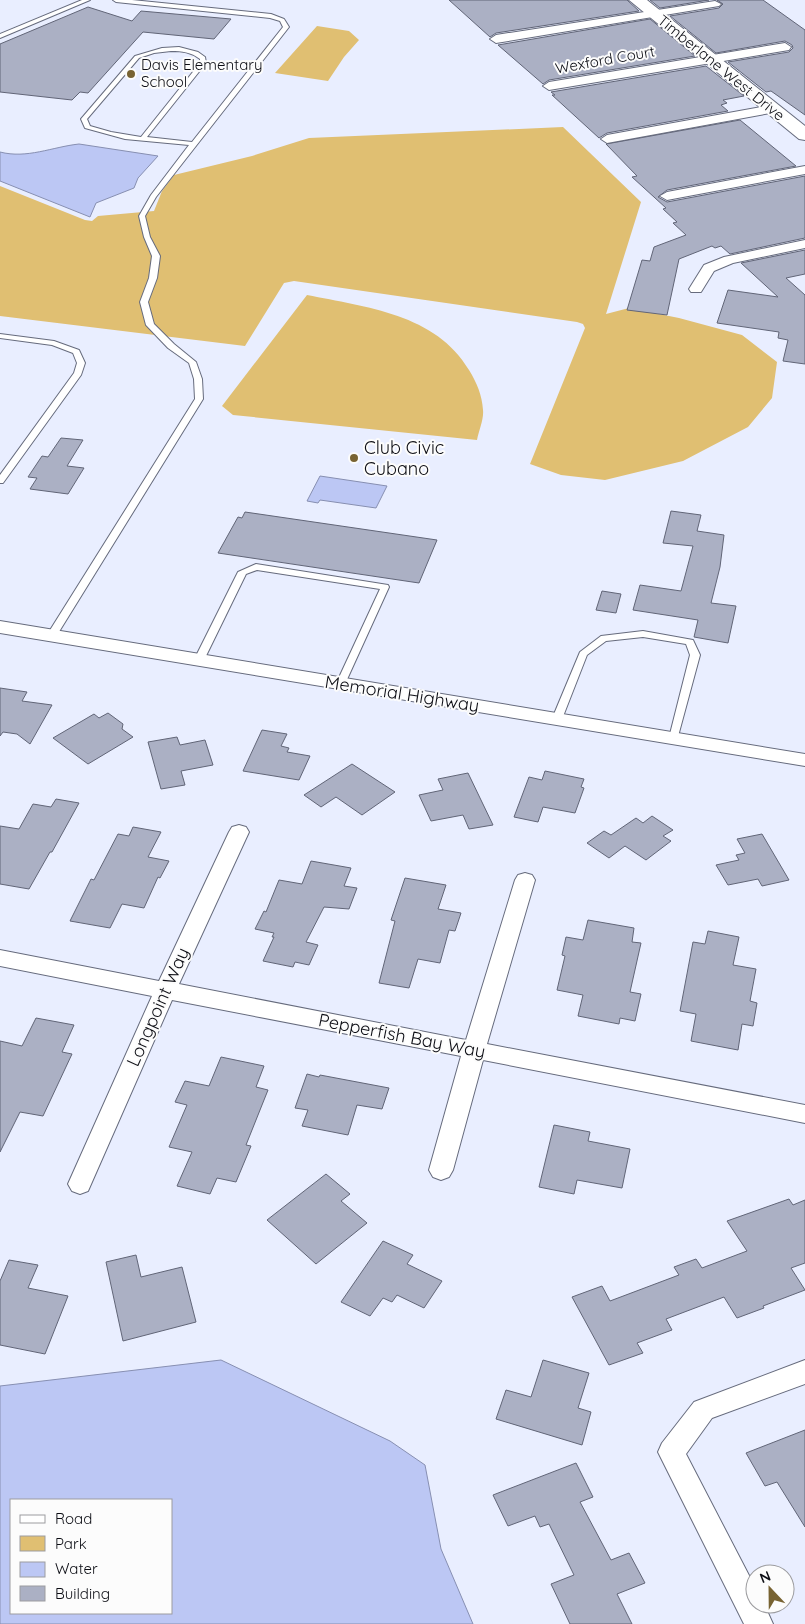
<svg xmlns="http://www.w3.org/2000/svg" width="805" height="1624" viewBox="0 0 805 1624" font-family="Quicksand,sans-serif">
<rect width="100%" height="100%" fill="#e9eeff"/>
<path fill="#e0bf72" d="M317 26 349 31 359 40 344 57 328 81 275 73Z
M563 127 641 202 606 314 629 308 679 318 742 335 777 362 772 398 748 427 683 461 605 480 561 475 530 464 585 328 583 324 577 322 294 281 284 283 245 346 0 316V186L85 220 92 221 98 216 154 211 162 191 174 175 252 156 309 138Z
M307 295C366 307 436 314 469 370 477 383 482 395 483 410 484 419 479 430 477 440L233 415 222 406Z"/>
<path fill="#bcc7f4" stroke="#878fb1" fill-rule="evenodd" d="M79 144 158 156 138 178 134 188 96 203 90 217 0 181V152C27 159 52 147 79 144Z
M320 476 387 486 376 508 320 500 318 503 307 501Z
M221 1360 390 1441 425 1465 441 1549 473 1624H0V1386ZM171 1500V1613H11V1500Z"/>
<path fill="#abb0c4" stroke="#616577" d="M449 0H627L639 11 496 33 490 37Z
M650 0H709L660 8Z
M717 0H763L805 30V115L771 91 766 92 728 62 789 52 793 48 792 45 785 41 716 53 670 16 719 8 723 4Z
M88 7 132 21 141 11 231 19 214 39 143 32 88 93 80 92 72 100 0 92V44Z
M650 19 695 56 549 80 543 84 498 45Z
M706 66 744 96 723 100 727 103 721 105 728 111 607 133 599 138 552 95H555L551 92Z
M740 120 796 166 667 190 658 197 667 202 805 176V238L730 254 721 246 715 248 712 246 679 259 667 315 627 310 642 260 650 261 654 247 686 235 673 223 677 222 663 209 666 208 632 177 637 176 606 144Z
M805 250V274L786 278 805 295V364L783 361 788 340 778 338 779 332 717 323 728 290 778 297 741 263Z
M61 438 83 440 67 466 84 468 68 494 30 489 37 478 28 477 42 456 48 457Z
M671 511 701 515 697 531 724 535 720 567 711 603 736 606 728 643 694 637 698 620 633 610 640 585 681 591 693 546 663 543Z
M245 512 437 540 419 583 218 553 238 517 242 518Z
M602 591 621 594 616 613 596 610Z
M0 688 27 692 22 701 52 705 30 744 17 734 3 732 0 736Z
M108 713 123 724 122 729 133 737 88 764 53 738 94 714 99 718Z
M262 730 287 734 281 746 289 748 287 752 310 756 299 780 243 771Z
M177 737 180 745 205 740 213 765 181 771 185 785 161 789 148 742Z
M352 764 395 792 362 815 336 797 321 807 304 795Z
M545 771 584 779 581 787 584 788 575 813 543 807 538 822 514 817 529 777 542 780Z
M468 773 493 825 469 829 463 815 431 821 419 795 443 790 438 779Z
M56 799 79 803 52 852H50L29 889 0 884V826L19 829 33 804 51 807Z
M652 816 673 830 663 836 671 841 646 860 625 846 609 858 587 843 604 831 611 835 636 818 643 823Z
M133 827 161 832 148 857 169 861 160 878 158 877 144 908 122 904 110 928 70 921 91 879 94 880 118 834 129 836Z
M762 834 789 880 762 886 758 879 728 885 716 865 739 860 736 855 745 853 737 839Z
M311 861 351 868 344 886 357 888 349 909 324 907 306 942 318 945 309 965 295 962 293 967 263 961 274 937H272L274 933 255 929 264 911 266 912 279 880 302 884Z
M405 878 446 885 438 909 461 913 455 931 449 930 440 963 418 959 409 988 379 983 395 921 391 920Z
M588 920 634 928 632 942 641 943 630 992 641 994 635 1021 620 1018 619 1024 578 1016 583 995 557 990 565 956 562 955 566 937 583 940Z
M708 931 739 937 733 965 756 969 750 1001 757 1003 753 1026 742 1024 738 1050 691 1041 696 1014 680 1011 693 942 705 944Z
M36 1018 74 1025 62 1052 72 1054 43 1116 20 1112 0 1152V1041L22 1046Z
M221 1057 264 1066 256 1087 268 1090 246 1145 251 1146 236 1182 217 1178 210 1194 177 1186 192 1152 169 1147 187 1105 175 1102 185 1081 209 1086Z
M307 1074 319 1077 320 1075 389 1088 382 1109 357 1105 348 1135 302 1126 308 1110 295 1108Z
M554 1125 590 1132 588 1141 630 1149 622 1188 577 1180 574 1194 539 1187Z
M326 1174 350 1194 341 1201 367 1223 316 1264 267 1220Z
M789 1199 793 1205 805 1200V1263L791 1268 805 1290 763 1306 764 1308 737 1318 724 1297 666 1319 672 1330 637 1343 643 1353 609 1365 572 1297 602 1286 610 1301 679 1275 674 1267 696 1259 702 1268 747 1251 727 1221Z
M383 1241 413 1255 407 1264 442 1281 424 1308 397 1295 392 1302 383 1298 370 1316 341 1302Z
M136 1255 141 1277 182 1267 196 1322 123 1341 106 1262Z
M9 1260 38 1265 28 1288 68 1296 45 1354 0 1345V1281Z
M543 1360 589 1373 578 1408 591 1412 582 1445 496 1419 506 1390 531 1397Z
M805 1430V1527L777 1482 765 1486 746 1453Z
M576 1463 593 1497 580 1502 611 1560 629 1553 645 1583 617 1594 632 1624H570L551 1584 574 1575 549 1524 540 1527 535 1516 508 1526 493 1495Z"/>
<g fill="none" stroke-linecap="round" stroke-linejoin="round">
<g stroke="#666b7d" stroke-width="2">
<path id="lane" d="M82 0H90L0 38V34Z
M113 0H132L271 14 284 19 289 27 156 197 145 216 150 237 160 256 157 278 148 302 154 324 174 344 196 362 202 379 203 399 57 635 52 638 47 635 195 399 194 379 189 363 168 348 146 325 140 302 149 278 152 256 144 237 139 216 151 195 189 145 125 139 85 128 81 119 135 56 162 48 179 47 198 52 205 57 206 63 147 137 192 142 283 27 280 21 270 18 116 2ZM171 51C182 51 191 52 200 59V63L141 137 111 132 90 126 87 119 139 58 154 53Z
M0 334 54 341 79 350 85 363 81 375 3 483H0V475L74 373 77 363 73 353 52 345 0 338Z
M256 564 388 585 389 587 344 686 341 687 336 684 380 589 257 570 246 574 204 660 202 662H196L194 660 238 572Z
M643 631 693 640 700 655 677 740H671L669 738 690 655 686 644 643 637 606 641 587 655 562 719 557 722 554 721 552 719 580 652 601 636Z"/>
</g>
<g stroke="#666b7d" stroke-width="2">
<path id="street" d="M715 1 721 4 719 6 496 43 490 39 496 35Z
M785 43 791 47 789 50 549 90 543 86 549 82Z
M772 105 778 109 776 112 607 143 601 139 607 135Z
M805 166V174L667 200 660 196 667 192Z
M805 240V248L733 263 714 271 701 292H691L689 289 704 265 724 257Z
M0 621 805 754V766L0 633Z
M239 825 246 827 249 832 179 984 466 1040 515 880 518 875 525 873 532 875 535 880 487 1044 805 1105V1123L483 1060 453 1170 449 1177 441 1180 433 1177 429 1170 461 1056 172 1000 88 1191 80 1194 72 1191 68 1184 152 996 0 966V950L159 981 229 832 232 827Z
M805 1360V1384L712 1418 686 1454 755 1587V1604H764L773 1624H744L658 1452 662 1443 694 1402Z"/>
</g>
<g stroke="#666b7d" stroke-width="2">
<path id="secondary" d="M629 0H647L805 126V140L799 139Z"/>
</g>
<use href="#lane" fill="#fff" fill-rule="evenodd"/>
<use href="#street" fill="#fff" fill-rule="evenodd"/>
<use href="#secondary" fill="#fff" fill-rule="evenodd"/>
</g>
<g fill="#786332" stroke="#fcfcfc" stroke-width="2">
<circle cx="131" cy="74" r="5"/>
<circle cx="354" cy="458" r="5"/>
</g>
<g text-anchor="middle" stroke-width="4" stroke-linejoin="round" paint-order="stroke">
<g font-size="15" fill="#0c0d14" stroke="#fcfcfc">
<text transform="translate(605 60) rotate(-10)" y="5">Wexford Court</text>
<text transform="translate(721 68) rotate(39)" y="5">Timberlane West Drive</text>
</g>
<g font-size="15" fill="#0c0d14" stroke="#fcfcfc" text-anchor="start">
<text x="141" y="70">Davis Elementary<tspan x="141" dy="17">School</tspan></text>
</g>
<g font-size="18" fill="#0c0d14" stroke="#fcfcfc" text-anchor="start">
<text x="364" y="454">Club Civic<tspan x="364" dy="21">Cubano</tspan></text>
</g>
<g font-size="18" fill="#0c0d14" stroke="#fcfcfc">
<text transform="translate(402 694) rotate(9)" y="6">Memorial Highway</text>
<text transform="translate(158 1007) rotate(-66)" y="6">Longpoint Way</text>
<text transform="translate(402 1036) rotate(11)" y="6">Pepperfish Bay Way</text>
</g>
</g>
<rect x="10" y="1499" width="162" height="115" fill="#fcfcfc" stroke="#9c9c9f"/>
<rect x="20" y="1515" width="25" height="8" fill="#ffffff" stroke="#9c9c9f"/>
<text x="55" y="1524" font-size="15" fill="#0c0d14">Road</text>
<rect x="20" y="1536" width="25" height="15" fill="#e0bf72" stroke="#9c9c9f"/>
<text x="55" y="1549" font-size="15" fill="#0c0d14">Park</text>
<rect x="20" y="1562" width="25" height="15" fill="#bcc7f4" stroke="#9c9c9f"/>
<text x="55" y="1574" font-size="15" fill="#0c0d14">Water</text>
<rect x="20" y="1586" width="25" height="15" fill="#abb0c4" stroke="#9c9c9f"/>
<text x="55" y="1599" font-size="15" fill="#0c0d14">Building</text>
<g transform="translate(770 1589) rotate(338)"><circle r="24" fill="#fcfcfc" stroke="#9c9c9f"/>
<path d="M0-4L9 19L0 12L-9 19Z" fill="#786332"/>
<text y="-8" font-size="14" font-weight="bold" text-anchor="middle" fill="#0c0d14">N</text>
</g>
</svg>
